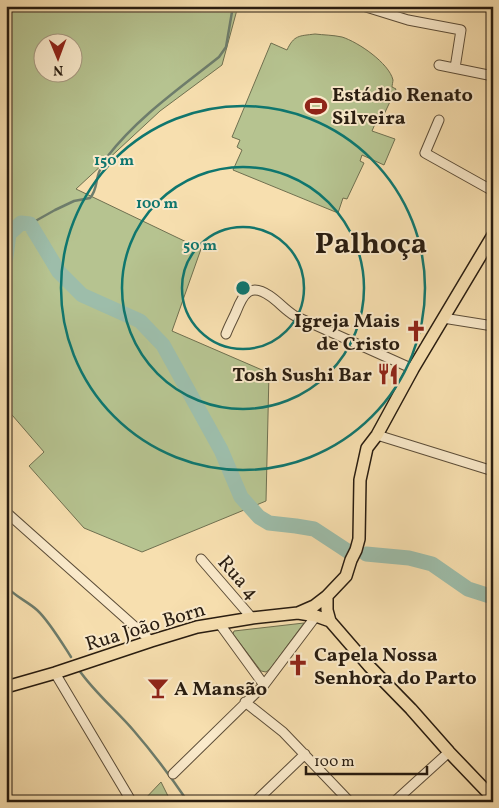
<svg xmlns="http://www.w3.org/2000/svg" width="499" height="808" viewBox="0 0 499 808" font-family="Vollkorn,serif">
<rect width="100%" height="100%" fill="#f7dfaf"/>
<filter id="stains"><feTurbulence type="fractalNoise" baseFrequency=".004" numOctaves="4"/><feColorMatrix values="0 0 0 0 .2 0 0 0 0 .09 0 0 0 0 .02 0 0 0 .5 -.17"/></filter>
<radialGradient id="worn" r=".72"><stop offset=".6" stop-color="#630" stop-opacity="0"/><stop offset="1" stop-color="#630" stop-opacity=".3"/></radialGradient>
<path fill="#b6c390" stroke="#6f7050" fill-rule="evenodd" d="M6 6H238L222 65 160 111 76 189 201 249 172 331 269 373 266 501 142 552 84 528 29 466 44 452 6 408ZM72 42V72H42V42Z
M315 34C323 35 333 35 342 37 358 42 389 63 393 80 393 81 392 86 392 87L396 89 379 125 375 124 372 131 395 139 384 165 362 155 360 161 364 163 347 199 343 198 338 213 233 170 242 150 237 147 240 140 232 137 271 43 287 50C294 35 299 36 315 34Z
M304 623 270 669 266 672 261 671 233 634 234 631Z
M161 782 171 802H142Z"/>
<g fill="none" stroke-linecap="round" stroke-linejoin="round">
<path stroke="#6e7d6c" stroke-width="2.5" d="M30 224 55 210 74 201 90 198C98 189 95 180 100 170 101 165 104 160 107 157 138 117 180 88 219 57L226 47 233 6
M6 586C14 596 27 601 37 610 49 621 62 643 71 657
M79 670C94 692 116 710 134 731 153 753 171 777 188 802"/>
<path stroke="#9dbdaa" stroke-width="15" d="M6 257 9 234 21 223 30 224 59 272 82 295 140 321 163 345 221 450 241 497 259 517 269 523 296 526 314 529 349 552
M366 554 409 558 432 564 468 589 493 597"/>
<g stroke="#5c4d38" stroke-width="11">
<path id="minor" d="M366 7 408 20 461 30 455 68
M439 65 493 76
M439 120 425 153 493 191
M443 318 493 326
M226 334C229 326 233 319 236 312 243 294 250 282 270 296 279 302 285 310 295 316L413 369
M377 435 493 471
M6 512 151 641
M201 559 252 618
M219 623 264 685
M55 673 130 799
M245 702 283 732 350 802
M173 774 264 685 316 616
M255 802 305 754
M394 802 449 752"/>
</g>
<g stroke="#281c10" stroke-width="14">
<path id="major" d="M327 596V610L330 621 369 666 411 709 449 752 493 798
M298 613 314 606 327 596 346 576 351 560 356 550 359 539 360 480 367 448 377 435 413 369 493 235
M6 687 55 673 151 641 197 627 252 618 298 613 316 616 330 621"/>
</g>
<use href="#minor" stroke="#faeacb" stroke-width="9"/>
<use href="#major" stroke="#f7dfaf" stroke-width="11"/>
</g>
<g fill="none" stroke="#0f766e" stroke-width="2.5">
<circle cx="243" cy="288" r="61"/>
<circle cx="243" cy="288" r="121"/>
<circle cx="243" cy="288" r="182"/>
</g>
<defs>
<g id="stadium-bare" transform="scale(1.725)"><path d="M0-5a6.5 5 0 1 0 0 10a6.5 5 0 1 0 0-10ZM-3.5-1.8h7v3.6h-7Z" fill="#8f2418" stroke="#faeacb" stroke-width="2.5" paint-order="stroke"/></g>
<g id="church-bare" transform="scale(1.725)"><path d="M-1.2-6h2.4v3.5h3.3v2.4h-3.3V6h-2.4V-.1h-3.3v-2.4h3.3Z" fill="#8f2418" stroke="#faeacb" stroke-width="2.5" paint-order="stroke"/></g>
<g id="restaurant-bare" transform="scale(1.725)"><path d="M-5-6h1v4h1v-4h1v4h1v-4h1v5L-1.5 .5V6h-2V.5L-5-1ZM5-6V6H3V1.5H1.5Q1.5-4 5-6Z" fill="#8f2418" stroke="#faeacb" stroke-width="2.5" paint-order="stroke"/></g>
<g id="bar-bare" transform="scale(1.725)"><path d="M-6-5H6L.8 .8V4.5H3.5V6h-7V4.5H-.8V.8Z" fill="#8f2418" stroke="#faeacb" stroke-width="2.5" paint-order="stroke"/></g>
</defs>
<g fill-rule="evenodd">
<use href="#stadium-bare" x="316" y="106"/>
<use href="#church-bare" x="416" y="331"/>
<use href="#restaurant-bare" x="388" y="374"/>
<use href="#church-bare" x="298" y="665"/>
<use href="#bar-bare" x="158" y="688"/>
</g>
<g text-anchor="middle" stroke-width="4" stroke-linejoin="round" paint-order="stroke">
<g font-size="20" font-weight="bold" fill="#281c10" stroke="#faeacb" text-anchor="start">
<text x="332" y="101">Estádio Renato<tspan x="332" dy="23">Silveira</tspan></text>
<text x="400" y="327" text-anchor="end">Igreja Mais<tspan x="400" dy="23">de Cristo</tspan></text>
<text x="372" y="381" text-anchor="end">Tosh Sushi Bar</text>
<text x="314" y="661">Capela Nossa<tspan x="314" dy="23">Senhora do Parto</tspan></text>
<text x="174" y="695">A Mansão</text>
</g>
<g font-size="20" fill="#281c10" stroke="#faeacb">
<text transform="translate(239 577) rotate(49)" y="7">Rua 4</text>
<text transform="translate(145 626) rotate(-17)" y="7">Rua João Born</text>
</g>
<g font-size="30" font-weight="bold" fill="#281c10" stroke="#faeacb">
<text x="371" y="253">Palhoça</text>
</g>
</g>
<circle cx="243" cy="288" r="8" fill="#0f766e" stroke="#faeacb" stroke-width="2.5"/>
<g font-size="15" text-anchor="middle" font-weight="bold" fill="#0f766e" stroke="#faeacb" stroke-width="4" stroke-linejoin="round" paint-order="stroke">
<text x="114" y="165">150 m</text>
<text x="157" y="208">100 m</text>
<text x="200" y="250">50 m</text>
</g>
<rect width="499" height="808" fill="none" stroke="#f7dfaf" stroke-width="25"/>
<rect x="8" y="8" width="484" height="793" fill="none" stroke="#281c10" stroke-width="2.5"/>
<rect x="12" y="12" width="474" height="783" fill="none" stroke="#281c10"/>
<g transform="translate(58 58) rotate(179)"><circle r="24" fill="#faeacb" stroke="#a69880"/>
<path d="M0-4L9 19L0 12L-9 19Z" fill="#8f2418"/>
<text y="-8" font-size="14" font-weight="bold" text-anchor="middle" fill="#281c10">N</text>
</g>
<path d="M306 766v8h121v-8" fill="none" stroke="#281c10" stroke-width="2.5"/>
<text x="314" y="766" font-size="15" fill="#281c10" stroke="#faeacb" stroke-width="4" paint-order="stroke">100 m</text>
<rect width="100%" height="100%" filter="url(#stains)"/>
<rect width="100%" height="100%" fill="url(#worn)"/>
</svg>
